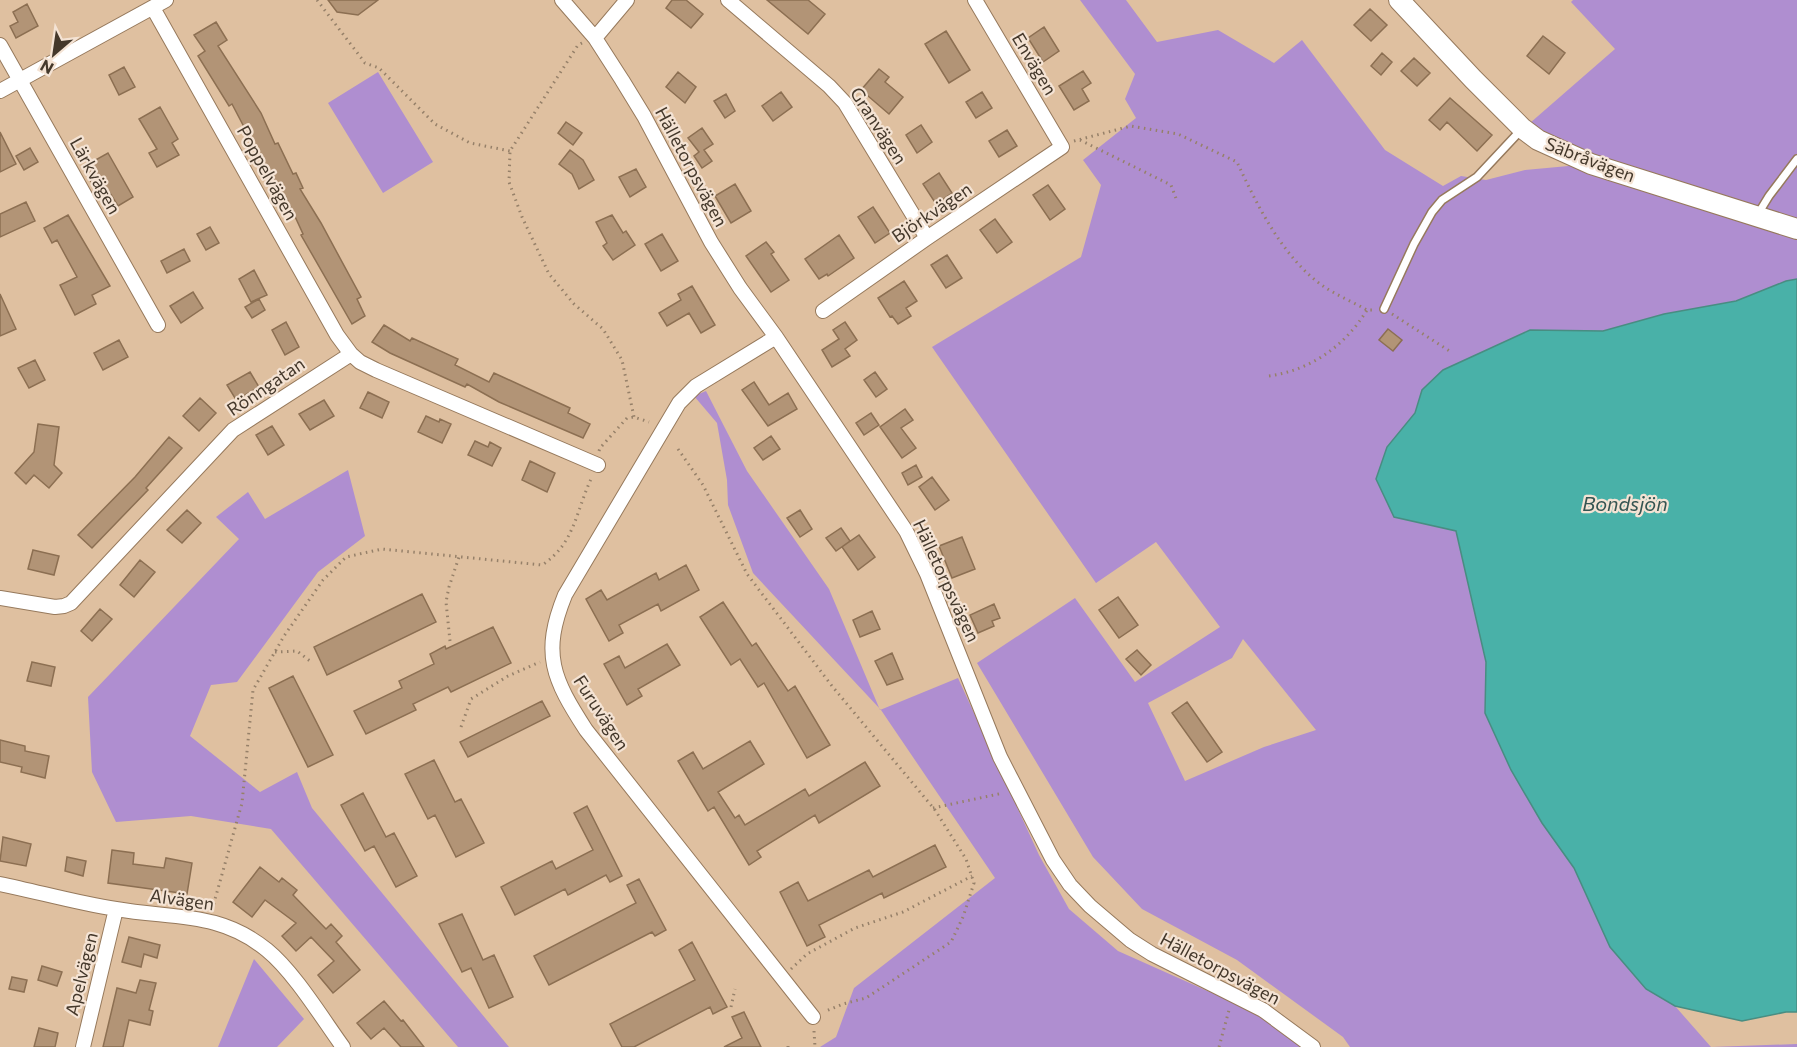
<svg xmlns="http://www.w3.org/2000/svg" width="1797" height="1047" viewBox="0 0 1797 1047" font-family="Commissioner,sans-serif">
<rect width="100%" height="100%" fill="#dfc0a0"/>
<path fill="#af8ed0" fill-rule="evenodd" d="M1080 0H1126L1157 42 1218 30 1274 63 1302 40 1385 150 1443 186 1461 176 1486 180 1525 170 1590 164 1530 123 1615 49 1571 2 1573 0H1797V279L1786 281 1736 301 1664 314 1603 331 1530 330 1443 370 1422 390 1415 413 1387 447 1394 517 1456 531 1486 662 1485 713 1542 823 1574 868 1610 947 1646 989 1675 1006 1711 1047 1797 1044V1047H1350L1343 1037 1237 960 1142 909 1093 857 977 663 1075 598 1135 682 1220 627 1156 542 1096 583 932 347 1081 257 1101 185 1083 160 1136 118 1125 99 1135 74ZM1243 639 1316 730 1264 747 1185 781 1148 703 1232 658Z
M378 72 433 162 383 193 328 103Z
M706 391 747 471 829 589 880 710 958 678 1039 855 1069 909 1118 951 1286 1026 1307 1047H820L836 1037 854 988 995 878 881 710 753 573 728 505 727 480 717 423 694 396Z
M348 470 365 536 318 572 237 682 211 685 190 736 260 792 297 772 312 808 509 1047H458L271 829 191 816 116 822 92 772 88 697 239 539 216 517 248 492 265 519Z
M254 959 304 1019 277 1047H218Z"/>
<path fill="#49b1a8" stroke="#488d82" stroke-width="1.5" d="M1797 279V1012H1786L1742 1021 1675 1006 1646 989 1610 947 1574 868 1542 823 1511 770 1485 713 1486 662 1456 531 1394 517 1376 479 1387 447 1415 413 1422 390 1443 370 1530 330 1603 331 1664 314 1736 301 1786 281Z"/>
<path fill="#b29476" stroke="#8c6f52" stroke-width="1.5" d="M328 0H378L358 15 337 12Z
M672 0H686L703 14 691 28 666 8Z
M767 0H808L825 14 808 34Z
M27 4 38 26 16 38 10 26 18 22 13 12Z
M1370 9 1387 25 1371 41 1354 25Z
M216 22 227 40 218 46 261 113 275 144 278 143 293 174 296 173 303 188 300 189 321 223 361 297 357 299 365 316 352 324 301 235 303 234 286 197 284 198 267 168 266 169 232 104 229 106 198 56 205 51 194 35Z
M1044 27 1059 51 1043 62 1028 38Z
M946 31 970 70 949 83 925 44Z
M1543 36 1565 53 1549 74 1527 56Z
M1382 53 1392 62 1381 75 1371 66Z
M1414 58 1430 73 1417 86 1401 71Z
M124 67 135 87 119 95 109 75Z
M879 69 889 77 885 82 903 97 889 114 861 90Z
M1083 71 1091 83 1082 89 1089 101 1074 110 1059 86Z
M678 72 696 87 685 103 666 87Z
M781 92 792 107 773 121 762 106Z
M982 92 992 108 976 118 966 102Z
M726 94 735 111 725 118 714 101Z
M1450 98 1492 135 1477 151 1447 122 1440 130 1429 120Z
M160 107 178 139 172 143 179 155 157 167 149 153 157 149 139 119Z
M566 122 582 133 573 145 558 133Z
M921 125 932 142 917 153 906 135Z
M702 128 713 144 704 150 712 161 702 168 694 156 699 152 688 138Z
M1007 130 1017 146 999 157 989 141Z
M0 132 16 164 0 172Z
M30 148 38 162 24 170 16 156Z
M570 150 583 160 594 180 579 189 572 174 559 164Z
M108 153 133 197 118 206 110 193 100 198 83 167Z
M636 169 646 187 630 197 619 177Z
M939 173 952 193 936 204 923 184Z
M735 184 751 211 731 223 715 196Z
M1048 185 1065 209 1050 220 1033 195Z
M26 202 35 221 0 237V214Z
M873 207 890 233 875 243 858 217Z
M68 215 110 286 92 295 96 304 75 315 60 285 77 277 57 240 52 243 44 228Z
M612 215 623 233 626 231 635 245 613 260 603 246 607 243 596 222Z
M995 219 1012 242 997 253 980 230Z
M210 227 219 243 206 250 197 234Z
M662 234 678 261 661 271 645 244Z
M839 235 854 258 828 276 827 274 819 279 805 259Z
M766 242 774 252 771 254 789 280 771 292 746 256Z
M184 249 190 261 167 273 161 261Z
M947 255 962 278 946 288 931 265Z
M254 270 267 295 251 302 239 279Z
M904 281 917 301 906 308 911 316 898 324 892 316 890 317 878 298Z
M692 286 715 325 701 333 689 313 667 326 659 313 681 300 678 294Z
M193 292 203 308 181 323 170 306Z
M0 294 16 329 0 336Z
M259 299 265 310 252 318 245 307Z
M286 322 299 347 285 355 272 330Z
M845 322 857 340 845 349 850 356 832 367 822 350 839 339 833 330Z
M384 325 410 341 412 338 458 359 455 365 489 382 494 373 570 408 568 413 590 424 583 438 499 402 467 384 465 387 390 353 372 342Z
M1388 329 1402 340 1393 351 1379 340Z
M119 340 128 357 103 370 94 353Z
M35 360 45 380 29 388 18 368Z
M250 372 259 387 240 398H235L227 385Z
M875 372 887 389 876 397 864 380Z
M754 382 769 405 788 393 797 409 768 426 742 390Z
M368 392 389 402 382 418 360 408Z
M200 398 216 413 199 431 183 416Z
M324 400 334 416 310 430 299 414Z
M905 409 913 420 901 428 916 448 902 458 880 427Z
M871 413 879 425 864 435 856 423Z
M426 416 439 422 440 419 451 424 442 443 418 432Z
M38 424 59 427 54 465 62 473 49 488 34 475 26 484 15 473 34 452Z
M272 426 284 445 268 455 256 435Z
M771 436 780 449 763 460 754 448Z
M169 437 182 448 146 488 148 490 92 548 78 535 135 477Z
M475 441 488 447 490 442 501 448 492 466 468 455Z
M530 461 555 473 547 492 522 480Z
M916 465 922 477 908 485 902 473Z
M932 477 949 500 935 510 919 487Z
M187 510 201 523 182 543 167 530Z
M800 510 812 529 800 537 787 518Z
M841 528 850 541 836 551 826 538Z
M859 535 875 557 858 570 842 547Z
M962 537 975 569 952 578 939 546Z
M33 550 59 556 54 575 28 569Z
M140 560 155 572 134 597 120 585Z
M686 565 699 590 661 611 658 604 619 625 623 633 609 641 586 599 601 590 607 600 656 573 659 580Z
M422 594 436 622 327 675 314 647Z
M1118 597 1138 625 1119 638 1099 610Z
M723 602 752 646 756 643 788 691 795 686 830 745 807 758 764 683 758 687 740 659 731 665 700 617Z
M994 604 1000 618 992 621 994 626 978 633 970 615Z
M100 609 112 619 92 641 81 631Z
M872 611 880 629 860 637 853 620Z
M493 627 511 663 451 692 448 687 413 704 416 710 366 734 354 711 402 688 399 681 434 664 430 654 445 646 446 649Z
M667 644 680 665 638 689 642 696 627 705 604 664 619 656 625 668Z
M1137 650 1151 665 1141 675 1126 659Z
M892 653 903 679 887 685 875 661Z
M32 662 55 667 51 686 27 681Z
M293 676 333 755 308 767 269 688Z
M542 701 550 716 468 757 460 742Z
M1187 702 1222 752 1207 762 1172 713Z
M0 740 25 746V751L49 756 45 778 21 772 22 767 0 762Z
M750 741 764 764 718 792 735 818 739 815 745 825 805 789 809 796 865 762 880 786 819 823 815 815 757 851 761 857 749 865 714 807 708 811 678 761 693 752 703 769Z
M434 760 455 802 461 799 484 843 456 857 435 815 428 819 405 774Z
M363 793 386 837 394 833 417 876 396 887 374 846 365 851 341 805Z
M587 806 622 876 610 882 606 875 568 895 565 889 515 915 501 887 552 861 556 869 593 850 574 813Z
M3 837 31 844 26 866 0 861Z
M935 845 946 867 884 898 882 893 819 925 825 937 807 946 780 892 798 882 808 901 869 870 873 877Z
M112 850 134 853 133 864 164 868 166 858 192 863 187 894 108 883Z
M67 857 86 861 83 876 65 871Z
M260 867 279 882 282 878 297 890 293 895 326 929 331 924 342 936 336 942 360 970 333 993 318 975 334 961 311 937 296 951 282 936 296 923 265 900 252 917 233 902Z
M639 879 666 930 655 936 652 932 549 985 534 956 636 903 627 885Z
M462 914 483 960 494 955 513 997 489 1008 471 968 462 972 439 924Z
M129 937 160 945 157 958 144 954 141 967 122 962Z
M692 942 727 1007 713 1014 710 1007 634 1047H622L610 1024 695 980 679 950Z
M42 966 62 972 57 986 38 980Z
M12 977 27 980 24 992 9 989Z
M140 980 156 983 149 1010 153 1011 150 1025 129 1020 123 1047H103L117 988 136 993Z
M384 1001 401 1021 403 1020 424 1047H401L384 1028 371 1039 357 1023Z
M744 1012 761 1047H724L742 1038 732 1017Z
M39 1028 58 1033 55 1047H34Z"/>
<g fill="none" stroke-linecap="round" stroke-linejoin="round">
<g stroke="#96795c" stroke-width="10">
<path id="lane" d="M1758 214 1769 196 1797 159
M1384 309 1414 244 1432 212 1442 200 1477 177 1521 130"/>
</g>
<g stroke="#96795c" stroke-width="16">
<path id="street" d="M562 0 595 38 622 80 644 116 711 242 740 288 776 337 906 531 927 574 1000 757 1053 860 1070 885 1090 906 1130 940 1152 954 1263 1010 1313 1047
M728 0 829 86 845 103 927 238
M153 8 337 335 351 354
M595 38 627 0
M0 45 158 325
M0 91 166 0
M823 311 927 238 1062 147 975 0
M776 337 696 386 679 403 565 595C541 654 553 679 586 730L813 1017
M0 598 55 607 64 606 71 603 233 430 351 354 360 362 376 370 598 465
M0 884C39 892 77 903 116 909 173 919 219 911 267 950 294 972 322 1018 343 1047
M83 1047 116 909"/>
</g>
<g stroke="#96795c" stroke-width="22">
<path id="secondary" d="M1399 0 1473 79 1522 128 1538 140 1591 164 1797 229"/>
</g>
<path stroke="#968069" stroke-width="3" stroke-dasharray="1.5 4.5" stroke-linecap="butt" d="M317 0 365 63 379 68 435 124 470 143 510 151
M582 43 578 45 510 151 509 182 522 217 549 274 574 304 603 329 622 360 634 417
M1080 140 1171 185 1177 201
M1074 141 1131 126 1178 134 1237 162C1257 205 1283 258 1323 286 1336 295 1353 302 1367 310H1375
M1392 314 1451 352
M1269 376C1311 370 1345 346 1367 310
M678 449 703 485 747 574 832 686 935 810 966 859 974 883 963 917 951 942 866 998 843 1004 826 1011
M599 451 600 448 627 418 634 417 649 422
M450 641 446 602 449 587 459 557
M275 652 297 651 310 661
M461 727 471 699 508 676 540 662
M933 808 1003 793
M212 910 242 803 253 690 284 636 323 580 346 557 382 549 542 565C575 544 576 510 592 477
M791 969 807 954 855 928 903 912 972 876
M731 1007 735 989
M814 1031 815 1047
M788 1046V1047
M1219 1047 1229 1010"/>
<use href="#lane" stroke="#fff" stroke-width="7"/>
<use href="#street" stroke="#fff" stroke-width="14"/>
<use href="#secondary" stroke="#fff" stroke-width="20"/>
</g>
<g text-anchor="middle" stroke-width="4.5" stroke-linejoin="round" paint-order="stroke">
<g font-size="18" fill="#44382b" stroke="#f4e3d4">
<text transform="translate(1034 64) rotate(59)" y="6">Envägen</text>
<text transform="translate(878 126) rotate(57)" y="6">Granvägen</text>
<text transform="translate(1590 160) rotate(21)" y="6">Säbråvägen</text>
<text transform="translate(691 167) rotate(62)" y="6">Hälletorpsvägen</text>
<text transform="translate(267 173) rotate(61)" y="6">Poppelvägen</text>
<text transform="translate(95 176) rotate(61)" y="6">Lärkvägen</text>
<text transform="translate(932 213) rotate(-34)" y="6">Björkvägen</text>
<text transform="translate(266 387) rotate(-34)" y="6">Rönngatan</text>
<text transform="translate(946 581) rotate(65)" y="6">Hälletorpsvägen</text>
<text transform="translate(601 713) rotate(57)" y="6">Furuvägen</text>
<text transform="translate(182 900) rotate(8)" y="6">Alvägen</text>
<text transform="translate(1220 969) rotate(28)" y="6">Hälletorpsvägen</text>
<text transform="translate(82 974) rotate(-76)" y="6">Apelvägen</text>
</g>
<g font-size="20" font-style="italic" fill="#355552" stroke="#f4e3d4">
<text x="1625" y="511">Bondsjön</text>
</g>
</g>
<g transform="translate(54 54) rotate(209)" stroke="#f4e3d4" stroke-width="4.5" paint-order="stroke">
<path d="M0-4.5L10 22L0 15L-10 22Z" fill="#44382b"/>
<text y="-9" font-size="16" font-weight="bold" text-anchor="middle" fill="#44382b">N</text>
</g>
</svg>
